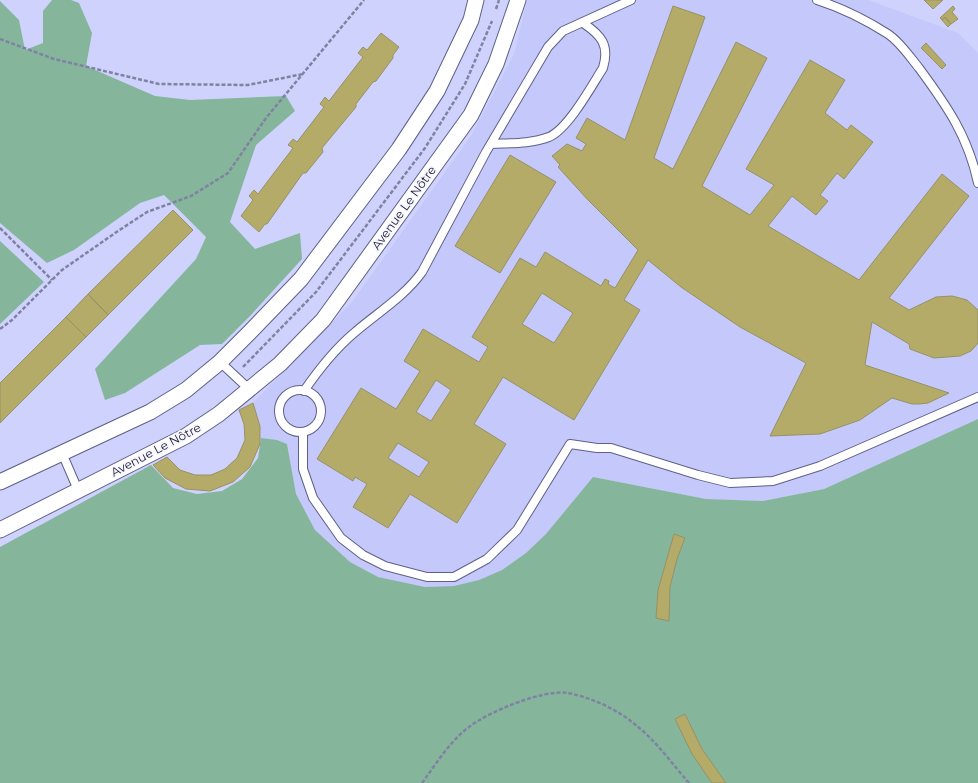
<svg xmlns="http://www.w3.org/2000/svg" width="978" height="783" viewBox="0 0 978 783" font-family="Montserrat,sans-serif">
<rect width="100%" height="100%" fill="#ced2fd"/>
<path fill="#c4c8fa" d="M527 0H868L958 33 978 53V419L824 489 763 501 706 499 593 477 546 534 526 553 502 570 479 580 454 586 425 587 378 577 350 562 315 530 296 494 287 444 277 440 261 438 259 420 253 403 352 302 471 136 514 54Z"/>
<path fill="#85b69c" d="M52 0H71L79 3 92 33 86 66 155 96 190 100 286 96 295 111 256 145 230 222 255 249 300 233 302 259 250 316 222 344 200 345 125 393 105 400 95 369 196 259 206 237 164 195 140 203 74 250 47 263 0 223V1L19 20 25 50 43 43V11Z
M0 241 44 282 0 324Z
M978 419V783H0V547L151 465 173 488 197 494 222 491 242 479 258 458 261 438 277 440 287 444 296 494 315 530 350 562 378 577 425 587 454 586 479 580 502 570 526 553 546 534 593 477 706 499 763 501 824 489Z"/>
<path fill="#b4ab68" stroke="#979167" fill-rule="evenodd" d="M924 0H943L933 9Z
M673 6 705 17 654 158 673 169 736 42 767 58 702 186 750 215 774 185 746 169 810 60 845 80 825 113 847 130 851 125 873 142 844 179 837 173 820 195 828 201 816 215 792 196 768 226 859 280 942 174 969 196 889 298 909 310 936 297 952 296 967 300 978 310V343L971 351 960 356 934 358 910 349 909 344 872 322 865 365 949 393 928 403 919 404H912L892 398 860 420 820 434 770 436 806 363 740 327 681 287 648 260 624 300 640 310 574 420 503 377 474 424 506 444 457 523 410 494 388 528 353 507 367 484 355 477 353 481 317 459 361 388 396 409 420 371 404 361 423 329 479 362 488 347 472 337 520 258 536 267 545 252 601 286 605 279 609 281 608 284 615 288 638 250 588 200 558 167 560 165 552 156 567 144 582 151 586 144 576 138 587 118 625 140ZM542 293 573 313 554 343 522 324ZM436 380 451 390 431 421 416 412ZM398 443 429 462 419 477 388 458Z
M953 6 955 9 952 12 958 19 951 24 945 17 942 20 940 18Z
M945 17 951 24 948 27 942 20Z
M381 33 399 47 393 55V58L376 81 373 82 356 104V107L322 148 323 152 306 173H303L267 224H265L259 232 241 216 253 200 249 196 254 190 258 194 293 148 288 145 293 139 297 142 324 107 320 104 325 97 329 101 363 57 358 53 363 47 367 50Z
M926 43 946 65 942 69 921 48Z
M510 155 556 182 500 273 455 246Z
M173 210 193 230 108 315 88 294Z
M88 294 108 315 86 337 66 317Z
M66 317 86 337 0 423V383Z
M253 403 260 426V444L250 467 233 482 210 491 186 489 165 478 153 465 167 457 180 470 195 475H211L225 469 237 458 245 440 244 424 239 410Z
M674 534 685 538 677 559 670 587 669 621 656 618 658 590Z
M685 714 702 749 726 783H712L692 754 675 719Z"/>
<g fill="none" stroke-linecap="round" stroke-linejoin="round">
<g stroke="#5e6186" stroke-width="10">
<path id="service" d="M817 0C842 8 866 20 888 34 900 42 910 57 919 68 947 106 968 136 978 183
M491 144C509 143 531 144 549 137 568 129 591 87 603 68 610 45 601 35 583 23
M220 362 249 389
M279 411a21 21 0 1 1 42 0a21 21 0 1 1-42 0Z
M304 391C319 369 334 350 354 333 377 313 404 297 422 272L486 152 548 47 563 31 631 0
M303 432V469L313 498 341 538 363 555 385 566 427 577H454L487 559 517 530 570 444 597 448H611L698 475 730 483 773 481 820 466 978 397
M62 453 78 490"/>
</g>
<g stroke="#5e6186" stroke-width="17">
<path id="minor" d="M0 482 150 412 186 390 220 362 250 332 301 279 399 149 437 91 471 20 476 0
M0 530 186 436 219 414 280 364 323 320 471 115 496 64 518 0"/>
</g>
<path stroke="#8082a1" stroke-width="2.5" stroke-dasharray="4 2" stroke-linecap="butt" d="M496 9 499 0
M0 39 54 59 159 84 248 85 303 74
M0 228 52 280
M0 329 12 320 62 270 118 231 147 212 191 196 228 173 266 118 364 0
M243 367 316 292 425 148 465 84 492 21
M422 783C436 764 450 741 469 727 488 712 543 689 568 693 593 698 619 710 638 727 656 741 674 766 689 783"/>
<use href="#service" stroke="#fff" stroke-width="8"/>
<use href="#minor" stroke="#fff" stroke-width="15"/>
</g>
<g text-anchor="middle" stroke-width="3.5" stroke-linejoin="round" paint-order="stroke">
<g font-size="12" fill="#252636" stroke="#f5f6fe">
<text transform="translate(404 208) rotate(-54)" y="4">Avenue Le Nôtre</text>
<text transform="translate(156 450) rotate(-28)" y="4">Avenue Le Nôtre</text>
</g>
</g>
</svg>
